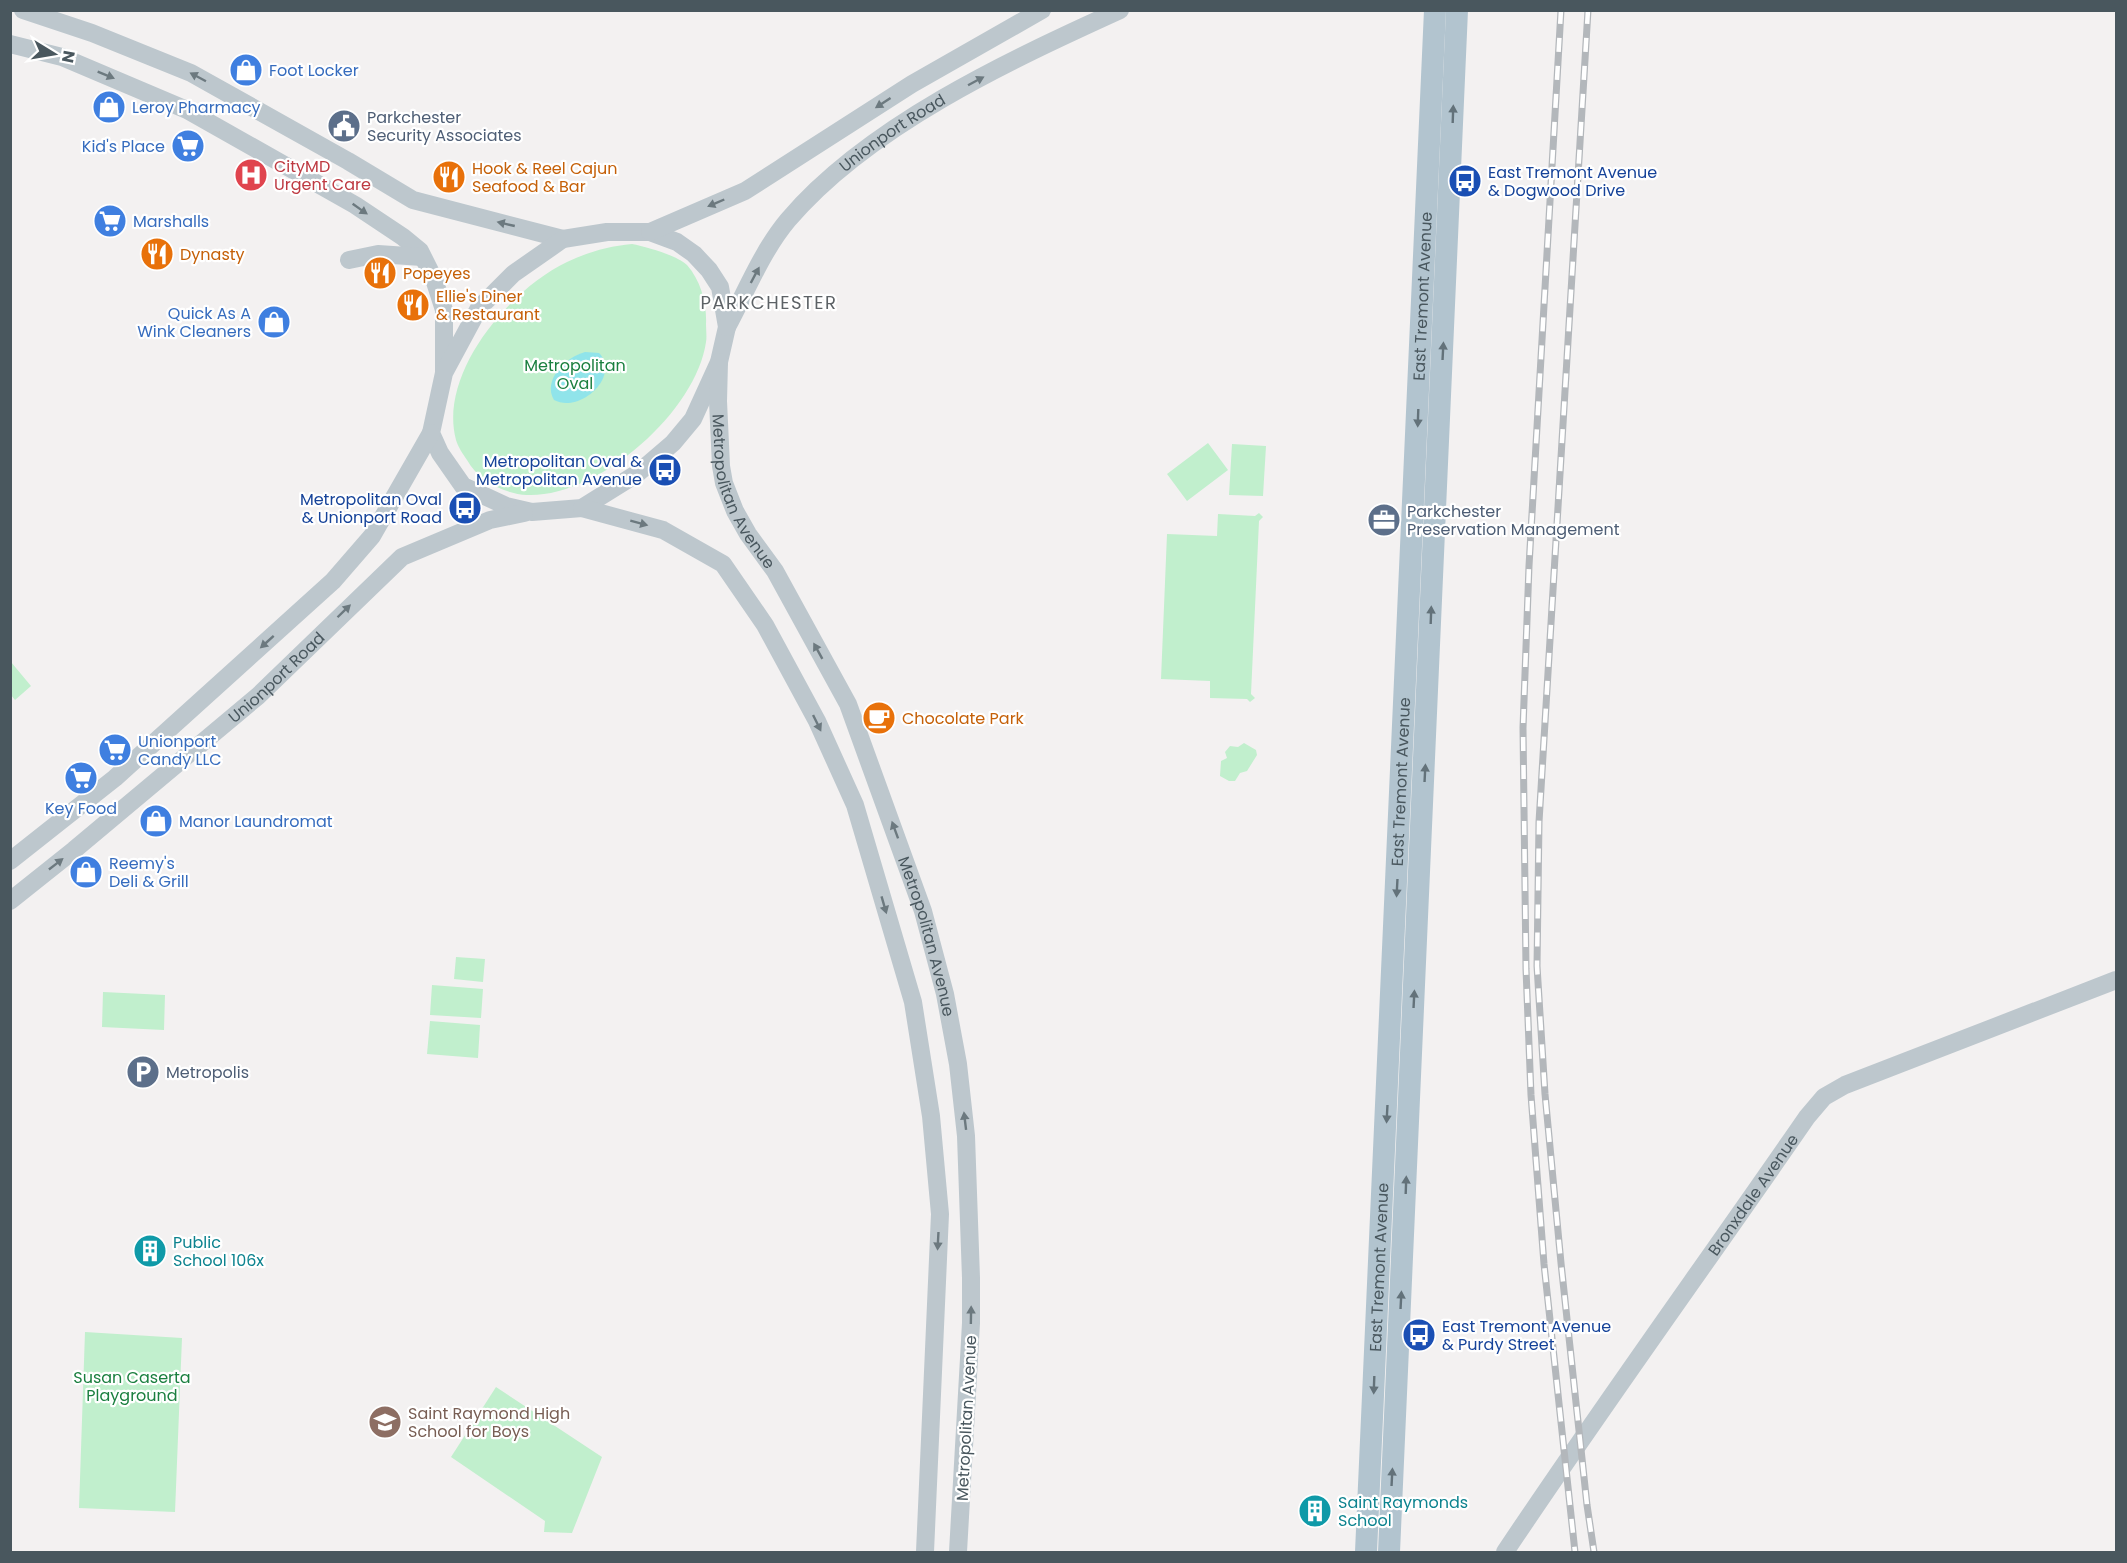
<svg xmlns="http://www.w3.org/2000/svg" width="2127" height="1563" viewBox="0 0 2127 1563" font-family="Poppins,sans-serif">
<rect width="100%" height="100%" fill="#f3f1f1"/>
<path fill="#c1efcd" d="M632 244C647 247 676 255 687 265 701 281 707 304 706 324 706 330 707 337 706 342 696 412 598 498 527 495 504 494 478 480 467 460 463 454 458 447 456 440 438 373 510 289 567 262 588 252 609 246 632 244Z
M1208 443 1228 470 1187 501 1167 474Z
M1232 444 1266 446 1263 496 1229 495Z
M1259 513 1263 517 1259 521 1251 694 1255 698 1250 702 1247 699 1210 698V681L1161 679 1167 534 1217 536 1218 514 1255 516Z
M11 662 31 686 15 700 11 695Z
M1244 743 1256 750 1257 755 1247 771 1240 773 1235 781H1229L1220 776 1221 761 1227 758 1225 752 1230 746 1238 747Z
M456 957 485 959 483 982 454 979Z
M432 985 483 989 481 1018 430 1015Z
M103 992 165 995 164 1030 102 1027Z
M430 1021 480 1025 478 1058 427 1054Z
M85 1332 182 1338 175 1512 79 1508Z
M496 1387 602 1457 572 1533 544 1532 545 1521 451 1457Z"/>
<path fill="#90e4ea" d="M585 352 599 353C621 376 580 414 554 400 542 380 566 357 585 352Z"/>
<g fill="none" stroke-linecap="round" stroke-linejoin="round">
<g stroke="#bdc7cd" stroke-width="18">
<path d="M23 10 92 33 191 73 348 161 413 200 563 239"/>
<path d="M10 44 62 57 187 110 355 205 403 237 420 251 434 279 444 310V371"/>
<path d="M607 232H650L677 242 694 254 709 270 720 287 727 327 719 362 693 419 673 443 638 473 582 508 532 512 506 506 463 486 440 453 431 433 444 373 479 308 513 274 563 239Z"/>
<path d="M650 232 745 191 912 84 1042 10"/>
<path d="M349 260 378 254 422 257"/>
<path id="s1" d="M727 327C746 292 762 251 788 220 868 126 1008 61 1120 10"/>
<path id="s2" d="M719 362 718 401 721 466 724 483 735 511 748 534 775 571 848 704 923 911 945 994 958 1064 966 1136 971 1278V1323L958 1552"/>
<path d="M582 508 663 530 723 564 765 625 817 721 855 805 913 1002 931 1116 940 1214 925 1552"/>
<path d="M10 861 115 778 333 581 372 536 431 433"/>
<path id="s3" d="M10 901 74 850 258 696 402 557 490 520 524 513"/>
<path id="s4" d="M1505 1552C1603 1405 1707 1262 1807 1117L1824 1097 1845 1085 2116 980"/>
</g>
<g stroke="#b2c4cf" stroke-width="22">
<path id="s5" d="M1366 1552 1435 10"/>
<path d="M1389 1552 1457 10"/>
</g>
<g stroke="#b3b7bb" stroke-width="7">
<path id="rail" d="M1561 10 1529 566 1523 728 1526 969 1531 1095 1544 1264 1575 1552
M1588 10 1539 822 1537 966 1545 1094 1561 1263 1587 1505 1594 1552"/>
</g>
<use href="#rail" stroke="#fff" stroke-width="4.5" stroke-dasharray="14" stroke-linecap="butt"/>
</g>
<defs><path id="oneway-solid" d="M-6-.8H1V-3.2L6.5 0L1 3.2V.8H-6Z" transform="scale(1.5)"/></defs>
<g fill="#6c797f">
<use href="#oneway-solid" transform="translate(106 75) rotate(22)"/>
<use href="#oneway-solid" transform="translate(198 77) rotate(-152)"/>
<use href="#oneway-solid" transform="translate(976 81) rotate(-28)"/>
<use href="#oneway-solid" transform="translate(883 103) rotate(147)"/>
<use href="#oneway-solid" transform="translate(716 203) rotate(157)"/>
<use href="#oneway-solid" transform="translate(360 209) rotate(35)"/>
<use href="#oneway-solid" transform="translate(506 224) rotate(-167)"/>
<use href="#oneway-solid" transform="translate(755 275) rotate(-62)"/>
<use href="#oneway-solid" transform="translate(639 523) rotate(15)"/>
<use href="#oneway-solid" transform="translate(344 611) rotate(-44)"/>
<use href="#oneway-solid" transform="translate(267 642) rotate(138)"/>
<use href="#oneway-solid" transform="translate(818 651) rotate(-119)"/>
<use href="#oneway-solid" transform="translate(817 723) rotate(64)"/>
<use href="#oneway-solid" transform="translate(895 830) rotate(-110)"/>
<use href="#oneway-solid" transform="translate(56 864) rotate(-38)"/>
<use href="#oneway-solid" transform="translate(884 905) rotate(74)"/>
<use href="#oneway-solid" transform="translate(965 1121) rotate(-97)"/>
<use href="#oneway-solid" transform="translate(938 1241) rotate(93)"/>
<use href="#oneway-solid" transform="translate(971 1315) rotate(-89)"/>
</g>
<g fill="#63727a">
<use href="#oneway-solid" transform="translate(1453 114) rotate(-88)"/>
<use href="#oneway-solid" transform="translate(1443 351) rotate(-87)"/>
<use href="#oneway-solid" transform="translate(1418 418) rotate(92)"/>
<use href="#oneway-solid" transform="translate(1431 615) rotate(-88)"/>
<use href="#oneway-solid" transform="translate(1425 773) rotate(-87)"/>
<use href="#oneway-solid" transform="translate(1397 888) rotate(93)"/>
<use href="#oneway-solid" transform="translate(1414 999) rotate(-87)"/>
<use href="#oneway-solid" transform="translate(1387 1114) rotate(93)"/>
<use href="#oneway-solid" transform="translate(1406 1185) rotate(-88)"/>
<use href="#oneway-solid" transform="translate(1401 1300) rotate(-87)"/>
<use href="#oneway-solid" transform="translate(1374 1385) rotate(92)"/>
<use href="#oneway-solid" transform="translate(1392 1477) rotate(-87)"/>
</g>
<defs>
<g id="shop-disc" transform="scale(1.725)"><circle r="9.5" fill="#3f7fe0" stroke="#fff"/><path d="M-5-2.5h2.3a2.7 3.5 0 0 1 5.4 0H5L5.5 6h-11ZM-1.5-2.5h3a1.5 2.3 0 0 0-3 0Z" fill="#fff"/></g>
<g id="civic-disc" transform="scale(1.725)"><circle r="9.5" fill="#5c6f8a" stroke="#fff"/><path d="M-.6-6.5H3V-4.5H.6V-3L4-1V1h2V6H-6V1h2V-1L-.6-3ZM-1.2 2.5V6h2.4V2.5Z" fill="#fff"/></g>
<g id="supermarket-disc" transform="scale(1.725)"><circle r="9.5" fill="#3f7fe0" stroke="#fff"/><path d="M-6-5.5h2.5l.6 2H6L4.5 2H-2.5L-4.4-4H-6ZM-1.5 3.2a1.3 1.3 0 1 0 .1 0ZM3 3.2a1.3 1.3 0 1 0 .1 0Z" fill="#fff"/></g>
<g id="hospital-disc" transform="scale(1.725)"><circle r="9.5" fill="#e0444e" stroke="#fff"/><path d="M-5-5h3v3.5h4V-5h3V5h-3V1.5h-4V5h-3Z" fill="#fff"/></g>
<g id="restaurant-disc" transform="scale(1.725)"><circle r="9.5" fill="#e8710a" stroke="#fff"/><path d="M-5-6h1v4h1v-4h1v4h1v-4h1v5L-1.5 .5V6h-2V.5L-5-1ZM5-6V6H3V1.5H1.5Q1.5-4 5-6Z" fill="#fff"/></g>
<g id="bus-disc" transform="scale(1.725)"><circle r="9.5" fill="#1a4fb4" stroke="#fff"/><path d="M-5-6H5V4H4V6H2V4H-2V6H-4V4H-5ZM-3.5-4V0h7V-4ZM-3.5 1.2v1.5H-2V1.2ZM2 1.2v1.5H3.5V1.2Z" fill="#fff"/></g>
<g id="office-disc" transform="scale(1.725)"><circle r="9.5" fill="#5c6f8a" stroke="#fff"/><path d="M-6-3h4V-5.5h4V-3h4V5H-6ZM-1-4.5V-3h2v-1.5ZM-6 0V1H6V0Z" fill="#fff"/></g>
<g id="cafe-disc" transform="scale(1.725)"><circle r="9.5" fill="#e8710a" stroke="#fff"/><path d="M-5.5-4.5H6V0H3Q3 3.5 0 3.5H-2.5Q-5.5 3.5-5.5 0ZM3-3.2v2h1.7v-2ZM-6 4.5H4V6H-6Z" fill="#fff"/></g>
<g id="parking-disc" transform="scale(1.725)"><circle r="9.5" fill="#5c6f8a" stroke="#fff"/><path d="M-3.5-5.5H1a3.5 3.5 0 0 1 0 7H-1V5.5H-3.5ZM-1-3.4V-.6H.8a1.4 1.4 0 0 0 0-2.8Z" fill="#fff"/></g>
<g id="building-disc" transform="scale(1.725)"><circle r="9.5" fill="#0f9aa8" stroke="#fff"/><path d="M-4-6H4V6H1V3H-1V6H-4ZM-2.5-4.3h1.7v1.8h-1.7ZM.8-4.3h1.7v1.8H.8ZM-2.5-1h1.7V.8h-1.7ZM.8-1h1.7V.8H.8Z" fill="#fff"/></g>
<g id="school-disc" transform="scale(1.725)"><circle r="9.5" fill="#8d6e63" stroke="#fff"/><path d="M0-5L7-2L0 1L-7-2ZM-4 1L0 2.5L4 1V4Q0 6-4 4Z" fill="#fff"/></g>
</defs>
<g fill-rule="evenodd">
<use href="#shop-disc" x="246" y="70"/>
<use href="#shop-disc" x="109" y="107"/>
<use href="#civic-disc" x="344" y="126"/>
<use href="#supermarket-disc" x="188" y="146"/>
<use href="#hospital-disc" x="251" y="175"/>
<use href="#restaurant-disc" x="449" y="177"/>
<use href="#bus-disc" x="1465" y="181"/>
<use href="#supermarket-disc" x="110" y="221"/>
<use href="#restaurant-disc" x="157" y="254"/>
<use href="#restaurant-disc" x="380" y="273"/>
<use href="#restaurant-disc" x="413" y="305"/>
<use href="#shop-disc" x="274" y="322"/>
<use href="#bus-disc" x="665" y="470"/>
<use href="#bus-disc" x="465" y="508"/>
<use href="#office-disc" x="1384" y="520"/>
<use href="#cafe-disc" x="879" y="718"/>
<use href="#supermarket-disc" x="115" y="750"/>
<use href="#supermarket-disc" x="81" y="778"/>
<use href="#shop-disc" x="156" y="821"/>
<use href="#shop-disc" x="86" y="872"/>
<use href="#parking-disc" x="143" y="1072"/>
<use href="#building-disc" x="150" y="1251"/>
<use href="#bus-disc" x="1419" y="1335"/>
<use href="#school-disc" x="385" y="1422"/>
<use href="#building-disc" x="1315" y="1511"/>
</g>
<g text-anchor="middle" stroke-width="4.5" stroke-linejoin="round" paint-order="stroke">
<g font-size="16" fill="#366cbe" stroke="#fff" text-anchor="start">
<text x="269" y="76">Foot Locker</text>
<text x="132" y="113">Leroy Pharmacy</text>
<text x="165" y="152" text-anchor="end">Kid's Place</text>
<text x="133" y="227">Marshalls</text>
<text x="251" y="319" text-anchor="end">Quick As A<tspan x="251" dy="18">Wink Cleaners</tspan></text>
<text x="138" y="747">Unionport<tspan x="138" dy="18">Candy LLC</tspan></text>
<text x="81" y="814" text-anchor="middle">Key Food</text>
<text x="179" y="827">Manor Laundromat</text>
<text x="109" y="869">Reemy's<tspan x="109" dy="18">Deli &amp; Grill</tspan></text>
</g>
<g font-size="16" fill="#4e5e75" stroke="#fff" text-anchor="start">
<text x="367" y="123">Parkchester<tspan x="367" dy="18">Security Associates</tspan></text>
<text x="1407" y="517">Parkchester<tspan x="1407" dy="18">Preservation Management</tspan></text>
<text x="166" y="1078">Metropolis</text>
</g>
<g font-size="16" fill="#49575e" stroke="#fff">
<text dy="6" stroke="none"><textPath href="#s1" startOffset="260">Unionport Road</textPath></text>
<text dy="6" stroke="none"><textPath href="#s5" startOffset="1257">East Tremont Avenue</textPath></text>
<text dy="6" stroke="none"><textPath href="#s2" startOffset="135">Metropolitan Avenue</textPath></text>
<text dy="6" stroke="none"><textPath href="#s3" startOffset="348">Unionport Road</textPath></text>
<text dy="6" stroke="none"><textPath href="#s5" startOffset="771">East Tremont Avenue</textPath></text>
<text dy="6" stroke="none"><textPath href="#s2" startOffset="621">Metropolitan Avenue</textPath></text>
<text dy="6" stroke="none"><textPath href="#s4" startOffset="435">Bronxdale Avenue</textPath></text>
<text dy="6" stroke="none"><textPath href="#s5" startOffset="285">East Tremont Avenue</textPath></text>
<text transform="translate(966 1418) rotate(-87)" y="6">Metropolitan Avenue</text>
</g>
<g font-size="16" fill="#be3a42" stroke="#fff" text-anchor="start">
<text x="274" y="172">CityMD<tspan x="274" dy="18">Urgent Care</tspan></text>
</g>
<g font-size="16" fill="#c56008" stroke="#fff" text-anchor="start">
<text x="472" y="174">Hook &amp; Reel Cajun<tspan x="472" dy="18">Seafood &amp; Bar</tspan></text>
<text x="180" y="260">Dynasty</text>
<text x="403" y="279">Popeyes</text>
<text x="436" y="302">Ellie's Diner<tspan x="436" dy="18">&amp; Restaurant</tspan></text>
<text x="902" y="724">Chocolate Park</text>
</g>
<g font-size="16" fill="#164399" stroke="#fff" text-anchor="start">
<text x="1488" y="178">East Tremont Avenue<tspan x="1488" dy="18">&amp; Dogwood Drive</tspan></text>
<text x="642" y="467" text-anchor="end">Metropolitan Oval &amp;<tspan x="642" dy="18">Metropolitan Avenue</tspan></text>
<text x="442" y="505" text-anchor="end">Metropolitan Oval<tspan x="442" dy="18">&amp; Unionport Road</tspan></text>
<text x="1442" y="1332">East Tremont Avenue<tspan x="1442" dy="18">&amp; Purdy Street</tspan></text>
</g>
<g font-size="16" fill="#1a7f3f" stroke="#fff">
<text x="575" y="371">Metropolitan<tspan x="575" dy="18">Oval</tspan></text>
<text x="132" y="1383">Susan Caserta<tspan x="132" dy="18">Playground</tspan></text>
</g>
<g font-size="16" fill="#0d838f" stroke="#fff" text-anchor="start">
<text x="173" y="1248">Public<tspan x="173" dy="18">School 106x</tspan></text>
<text x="1338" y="1508">Saint Raymonds<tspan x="1338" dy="18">School</tspan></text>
</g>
<g font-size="16" fill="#785e54" stroke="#fff" text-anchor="start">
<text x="408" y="1419">Saint Raymond High<tspan x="408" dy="18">School for Boys</tspan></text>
</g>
<g font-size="18" letter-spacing="1.5" fill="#5d6266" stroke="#fff">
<text x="769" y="309">PARKCHESTER</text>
</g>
</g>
<rect width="2127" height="1563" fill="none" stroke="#49575e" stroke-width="24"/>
<g transform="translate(54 54) rotate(101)" stroke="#ffffff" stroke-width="4.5" paint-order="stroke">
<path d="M0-4.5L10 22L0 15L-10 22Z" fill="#49575e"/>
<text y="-9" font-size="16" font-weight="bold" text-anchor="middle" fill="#49575e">N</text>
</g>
</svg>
